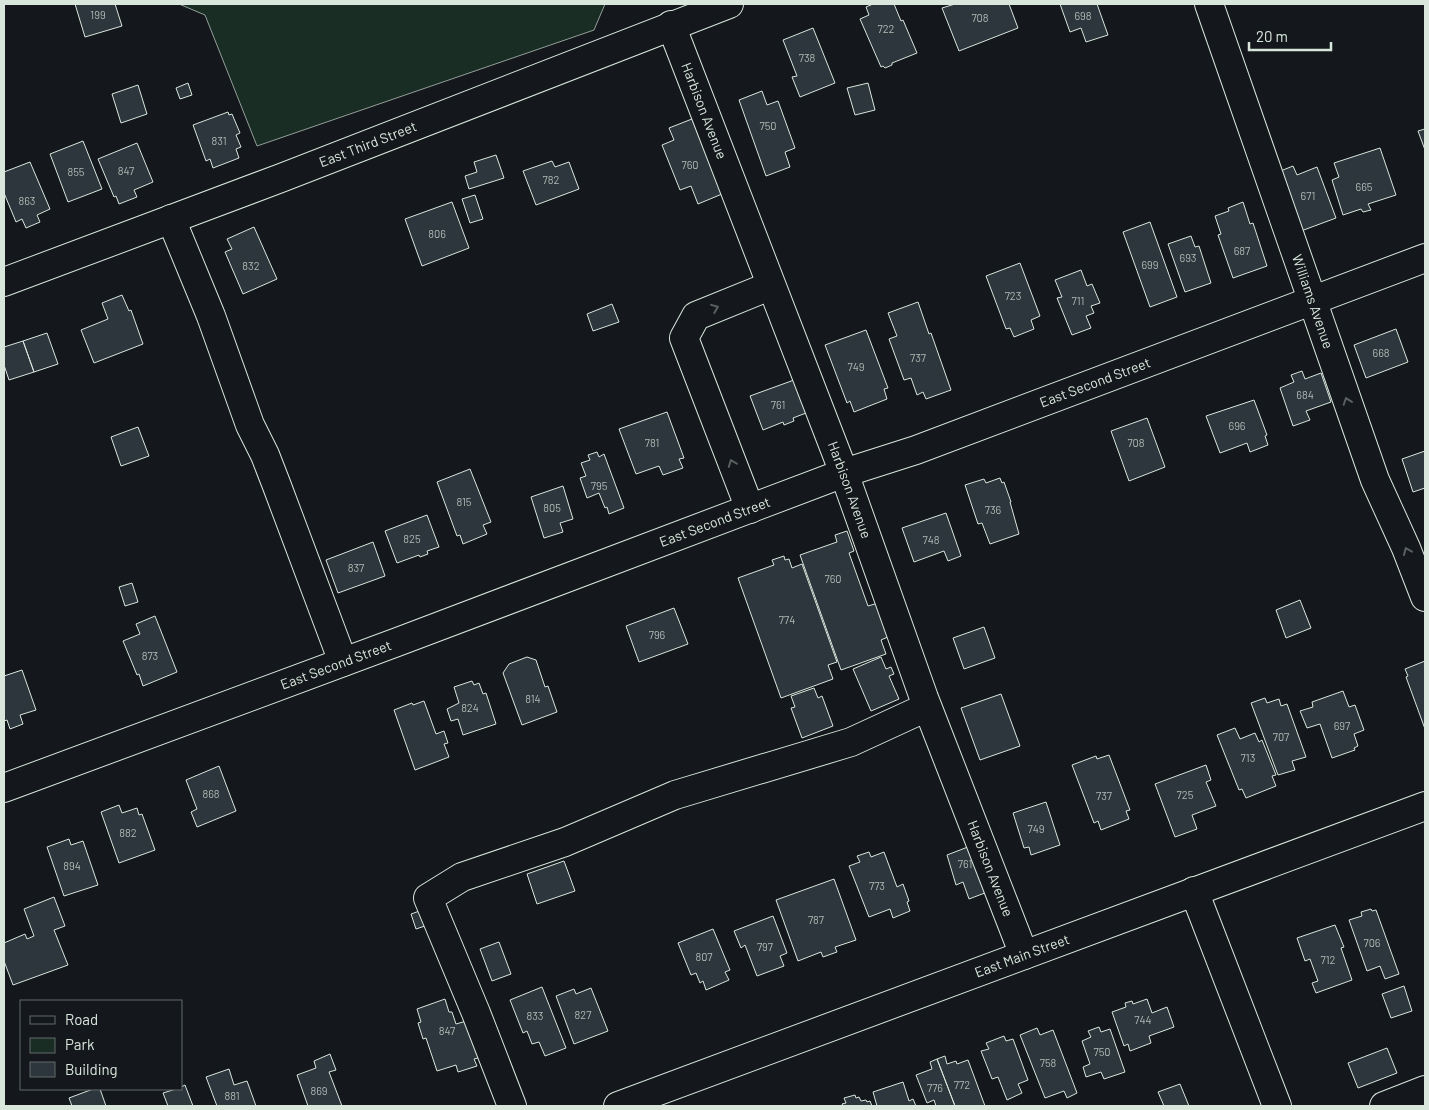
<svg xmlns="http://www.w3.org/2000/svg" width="1429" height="1110" viewBox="0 0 1429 1110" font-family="Barlow,sans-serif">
<rect width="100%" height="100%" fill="#14181c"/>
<path fill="#1a2d24" stroke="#939e99" d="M179 4H605L594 30 257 146 205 15Z"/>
<path fill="#2c363c" stroke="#d8e6dc" d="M75 4H115L122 26 85 37Z
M873 4H894L901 21 903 20 917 53 892 63V65L885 68 883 66 881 67 860 19 869 15 866 7Z
M955 4H1009L1018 28 959 51 942 8Z
M1060 4H1097L1108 35 1086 42 1081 28 1070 32Z
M813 28 835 83 800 97 792 77 797 76 783 40Z
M188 83 192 95 180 99 176 88Z
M868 83 875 110 855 115 847 88Z
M138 85 147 114 121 123 112 94Z
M762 91 767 105 778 101 795 148 785 152 790 167 766 176 739 100Z
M228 112 229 115 232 114 240 133 236 135 241 147 236 149 239 158 213 168 210 159 206 161 193 125Z
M692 119 722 194 698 204 691 186 680 190 662 145 674 140 669 128Z
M1425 129V150L1418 131Z
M83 141 102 189 68 202 50 154Z
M137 143 153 182 134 190 137 197 119 204 116 196 114 197 98 159Z
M1380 148 1396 195 1368 204 1371 210 1363 212 1361 209 1343 215 1332 180 1339 177 1334 163Z
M496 155 504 178 469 189 465 176 477 172 474 162Z
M552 161 555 167 569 162 579 189 536 205 523 171Z
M30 162 50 209 37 215 40 222 26 228 22 219 16 222 4 193V172Z
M1293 166 1297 175 1317 167 1336 218 1301 231 1278 172Z
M475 195 483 219 470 223 462 199Z
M452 202 469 248 422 266 405 219Z
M1243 202 1250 224 1253 223 1267 266 1233 278 1218 235 1221 234 1215 216 1229 211 1228 208Z
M1150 222 1177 297 1150 307 1123 232Z
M254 227 277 279 243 294 225 252 232 249 227 239Z
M1191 236 1195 247 1199 246 1211 283 1185 292 1168 244Z
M1020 263 1040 316 1031 320 1034 329 1014 337 1010 328 1006 329 986 276Z
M1081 270 1087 286 1092 284 1100 303 1091 306 1094 313 1086 316 1091 328 1072 335 1057 298 1062 297 1055 280Z
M122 295 129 311 131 310 143 344 94 363 81 330 108 319 102 303Z
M918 302 929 334 931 333 951 390 926 399 923 392 917 395 911 378 904 380 889 339 897 336 888 313Z
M612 304 619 322 593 331 587 314Z
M1396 329 1408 362 1366 378 1354 345Z
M866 330 888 388 884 389 887 399 854 412 850 401 847 403 825 345Z
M47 333 58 364 34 372 23 341Z
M23 341 34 372 9 380 4 365V347Z
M1302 371 1305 379 1321 373 1331 402 1306 411 1310 420 1293 426 1280 388 1294 382 1291 375Z
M794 380 806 413 793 418 794 421 784 425 783 422 763 430 750 396Z
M1254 400 1267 435 1265 436 1268 445 1250 452 1247 443 1220 453 1206 416Z
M667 412 684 458 679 459 683 468 663 475 659 466 636 474 619 429Z
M1147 418 1165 467 1129 481 1111 431Z
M138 427 149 456 121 466 111 437Z
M1425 451V488L1413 492 1402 459Z
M597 452 599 457 604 454 624 508 609 514 607 507 605 508 599 493 587 498 580 478 586 476 581 463 590 460 588 455Z
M470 469 491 522 483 525 487 534 463 544 460 535 457 536 437 482Z
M1000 478 1002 483 1004 482 1011 502H1010L1019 534 990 544 982 523 978 524 965 485 984 479 986 483Z
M563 486 573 519 560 523 563 532 544 538 531 497Z
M946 513 961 556 948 561 944 551 914 562 902 528Z
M427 515 439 547 427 551 428 554 420 557 419 555 397 563 385 531Z
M847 531 854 551 849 553 868 606 878 603 890 636 881 640 886 654 841 670 800 555 837 542 835 535Z
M373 542 385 576 338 593 326 560Z
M784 556 785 560 789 559 792 568 802 564 837 662 828 665 833 679 781 698 738 578 774 565 772 560Z
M132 583 138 602 125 606 119 587Z
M1300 600 1311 628 1286 638 1276 610Z
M674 608 688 644 639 662 626 626Z
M155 616 177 672 143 686 139 674 137 675 123 641 140 634 136 624Z
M984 627 995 658 964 669 953 638Z
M527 657 536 660 545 687 548 686 557 712 522 725 503 673 509 664Z
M881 657 886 669 891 667 894 674 889 676 899 699 871 711 853 669Z
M1425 661V729L1406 677 1408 676 1405 669Z
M22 670 36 710 20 715 23 724 10 729 7 720 4 721V676Z
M472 681 474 685 479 683 483 694 486 693 496 724 463 735 458 719 451 721 447 709 459 703 454 687Z
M814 688 818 698 822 696 833 726 802 738 791 708 795 707 791 696Z
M1343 691 1349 707 1355 705 1364 730 1354 734 1358 746 1354 748 1355 750 1332 758 1320 724 1307 728 1300 711 1313 707 1312 702Z
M1001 694 1020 746 980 760 961 708Z
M1265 698 1267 703 1279 699 1281 706 1287 704 1306 757 1292 761 1295 770 1278 775 1251 703Z
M424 701 436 734 444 731 448 743 444 744 449 757 415 770 394 710 412 703 413 705Z
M1235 728 1240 739 1255 733 1259 742 1262 740 1276 775 1272 776 1276 786 1246 798 1242 789 1239 790 1217 735Z
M1109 755 1130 810 1126 811 1129 819 1101 830 1098 821 1094 823 1072 765 1096 756 1097 759Z
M1206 765 1211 780 1206 782 1216 806 1192 815 1197 829 1175 837 1155 784Z
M219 766 236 811 197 827 191 812 197 809 186 780Z
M1046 802 1060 845 1031 855 1029 847 1024 848 1013 813Z
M119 805 122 813 137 808 139 815 142 814 155 850 119 863 101 812Z
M69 839 71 845 83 841 98 885 64 896 47 847Z
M973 845 990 891 969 899 963 882 956 885 947 855Z
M869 852 871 857 884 852 897 887 903 884 909 901 907 902 910 911 893 918 890 909 869 917 849 866 860 862 857 856Z
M564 861 575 891 537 904 527 874Z
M834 879 856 940 835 947 837 952 823 957 821 952 798 961 776 900Z
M54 897 65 926 54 930 68 965 13 985 4 961V943L25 934 27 939 34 936 24 909Z
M425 909 431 924 416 929 411 914Z
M1371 909 1372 911 1376 910 1399 974 1385 979 1380 966 1367 971 1349 920 1362 916 1361 912Z
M773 916 787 953 780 956 784 966 757 976 745 945 741 948 734 931Z
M1335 925 1344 947 1341 948 1352 980 1316 993 1312 983 1318 981 1310 959 1305 961 1297 938Z
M713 929 730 970 725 972 729 980 706 990 703 981 700 983 696 973 691 975 678 943Z
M499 942 511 974 492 981 480 949Z
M1404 986 1412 1011 1391 1018 1382 994Z
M542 987 566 1048 545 1056 539 1042 532 1044 527 1031 523 1033 510 1000Z
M591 988 608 1031 574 1044 556 996 574 989 576 994Z
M445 999 449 1012H452L456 1024 470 1020 482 1057 474 1059 477 1066 458 1072 456 1065 437 1071 426 1038 423 1039 418 1023 421 1022 417 1009Z
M1147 999 1152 1013 1167 1007 1174 1027 1149 1036 1151 1043 1130 1051 1128 1044 1124 1046 1112 1012 1126 1007 1125 1003 1132 1001 1133 1004Z
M1099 1027 1101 1032 1110 1029 1125 1072 1104 1079 1101 1072 1086 1077 1083 1067 1090 1064 1082 1041 1091 1037 1088 1031Z
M1037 1028 1040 1035 1053 1030 1077 1093 1067 1098 1064 1091 1045 1098 1020 1035Z
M1004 1036 1006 1041 1013 1039 1028 1080 1018 1084 1022 1093 1007 1100 998 1077 992 1079 981 1051 989 1049 986 1043Z
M1387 1048 1397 1073 1358 1088 1348 1063Z
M330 1054 336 1070 329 1072 342 1106H308L297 1075 316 1068 314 1061Z
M945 1056 947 1064 956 1061 957 1064 968 1060 985 1106H955L937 1059Z
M937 1059 955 1106H936L934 1100 927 1103 916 1075 932 1069 930 1062Z
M229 1069 234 1085 247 1081 256 1106H217L206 1077Z
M903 1082 909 1101 913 1099 916 1106H877L873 1092Z
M1180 1084 1189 1106H1164L1158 1092Z
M185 1085 193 1106H168L163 1093 176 1089H181V1087Z
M93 1089H100L106 1106H72L69 1098Z
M855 1095 856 1098 859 1097 861 1101 866 1100 867 1102 870 1101 872 1106H843L842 1104 846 1103 844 1098Z"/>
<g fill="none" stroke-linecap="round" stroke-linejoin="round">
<g stroke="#d8e6dc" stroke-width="30">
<g id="minor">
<path id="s1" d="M1209 4 1375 480 1406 548 1425 597"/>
<path id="s2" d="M671 25 844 473 924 698 1024 955"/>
<path d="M171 219 211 316 250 425 265 455 277 486 343 662"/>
<path id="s3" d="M4 282 281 178 729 4"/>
<path d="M750 509 684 338 696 316 770 286"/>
<path id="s4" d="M4 788 400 641 844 473 916 450 1425 258"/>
<path d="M1194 891 1277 1106"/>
<path d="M512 1106 476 1013 428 898 462 877 565 842 675 795 851 742 927 707"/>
<path d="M1384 1106 1425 1090"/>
</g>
</g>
<g stroke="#d8e6dc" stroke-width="30">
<g id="major">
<path id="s5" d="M618 1106 1425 806"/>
</g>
</g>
<use href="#minor" stroke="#14181c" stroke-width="28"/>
<use href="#major" stroke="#14181c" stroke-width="28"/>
</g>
<defs><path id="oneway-chevron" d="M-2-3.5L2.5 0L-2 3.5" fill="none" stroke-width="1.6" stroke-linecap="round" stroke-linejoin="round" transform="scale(1.25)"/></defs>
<g stroke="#59605f">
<use href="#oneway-chevron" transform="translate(715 308) rotate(-22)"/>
<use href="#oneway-chevron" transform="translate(1347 401) rotate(-109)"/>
<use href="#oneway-chevron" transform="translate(732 463) rotate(-111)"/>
<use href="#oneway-chevron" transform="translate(1407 551) rotate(-113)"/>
</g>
<g text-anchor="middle" stroke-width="4" stroke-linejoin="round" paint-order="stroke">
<g font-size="11" fill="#adbab4">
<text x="98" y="19">199</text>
<text x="1083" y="20">698</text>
<text x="980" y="22">708</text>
<text x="886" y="33">722</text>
<text x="807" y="62">738</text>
<text x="768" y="130">750</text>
<text x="219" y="145">831</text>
<text x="690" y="169">760</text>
<text x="126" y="175">847</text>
<text x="76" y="176">855</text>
<text x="551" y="184">782</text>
<text x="1364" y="191">665</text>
<text x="1308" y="200">671</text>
<text x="27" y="205">863</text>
<text x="437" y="238">806</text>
<text x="1242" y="255">687</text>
<text x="1188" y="262">693</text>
<text x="1150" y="269">699</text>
<text x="251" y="270">832</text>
<text x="1013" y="300">723</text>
<text x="1078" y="305">711</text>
<text x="1381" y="357">668</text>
<text x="918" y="362">737</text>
<text x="856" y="371">749</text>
<text x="1305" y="399">684</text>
<text x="778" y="409">761</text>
<text x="1237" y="430">696</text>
<text x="652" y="447">781</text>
<text x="1136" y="447">708</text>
<text x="599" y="490">795</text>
<text x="464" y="506">815</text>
<text x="552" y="512">805</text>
<text x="993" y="514">736</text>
<text x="412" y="543">825</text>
<text x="931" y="544">748</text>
<text x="356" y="572">837</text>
<text x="833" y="583">760</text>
<text x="787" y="624">774</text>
<text x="657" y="639">796</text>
<text x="150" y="660">873</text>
<text x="533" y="703">814</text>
<text x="470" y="712">824</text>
<text x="1342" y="730">697</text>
<text x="1281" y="741">707</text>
<text x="1248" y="762">713</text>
<text x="211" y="798">868</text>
<text x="1185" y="799">725</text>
<text x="1104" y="800">737</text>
<text x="1036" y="833">749</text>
<text x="128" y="837">882</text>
<text x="965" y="868">761</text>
<text x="72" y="870">894</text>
<text x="877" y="890">773</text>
<text x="816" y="924">787</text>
<text x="1372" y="947">706</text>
<text x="765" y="951">797</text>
<text x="704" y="961">807</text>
<text x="1328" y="964">712</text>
<text x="583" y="1019">827</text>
<text x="535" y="1020">833</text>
<text x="1143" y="1024">744</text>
<text x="447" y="1035">847</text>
<text x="1102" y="1056">750</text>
<text x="1048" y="1067">758</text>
<text x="962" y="1089">772</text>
<text x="935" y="1092">776</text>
<text x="319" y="1095">869</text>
<text x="232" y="1100">881</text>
</g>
<g font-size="14" fill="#d8e6dc" stroke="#14181c">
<text dy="5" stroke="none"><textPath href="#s2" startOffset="92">Harbison Avenue</textPath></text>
<text dy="5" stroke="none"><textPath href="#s3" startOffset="389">East Third Street</textPath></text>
<text dy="5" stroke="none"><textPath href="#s1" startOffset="315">Williams Avenue</textPath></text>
<text dy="5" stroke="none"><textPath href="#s4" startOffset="1164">East Second Street</textPath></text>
<text dy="5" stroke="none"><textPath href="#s2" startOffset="498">Harbison Avenue</textPath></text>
<text dy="5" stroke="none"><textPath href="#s4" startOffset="759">East Second Street</textPath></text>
<text dy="5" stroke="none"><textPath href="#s4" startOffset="354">East Second Street</textPath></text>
<text dy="5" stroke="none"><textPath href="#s2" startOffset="902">Harbison Avenue</textPath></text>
<text dy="5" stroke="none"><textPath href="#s5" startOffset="431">East Main Street</textPath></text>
</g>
</g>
<rect width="1429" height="1110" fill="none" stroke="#d8e6dc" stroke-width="10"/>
<rect x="20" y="1000" width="162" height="90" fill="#14181c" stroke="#626a69"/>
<rect x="30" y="1016" width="25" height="8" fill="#14181c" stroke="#626a69"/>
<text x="65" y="1025" font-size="15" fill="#d8e6dc">Road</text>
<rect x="30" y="1038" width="25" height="15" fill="#1a2d24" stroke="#626a69"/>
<text x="65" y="1050" font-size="15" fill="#d8e6dc">Park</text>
<rect x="30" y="1062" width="25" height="15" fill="#2c363c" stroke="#626a69"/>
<text x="65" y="1075" font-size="15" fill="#d8e6dc">Building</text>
<path d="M1249 42v8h82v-8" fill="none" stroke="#d8e6dc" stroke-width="2.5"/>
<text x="1256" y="42" font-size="15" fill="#d8e6dc" stroke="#14181c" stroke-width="4" paint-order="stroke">20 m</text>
</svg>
